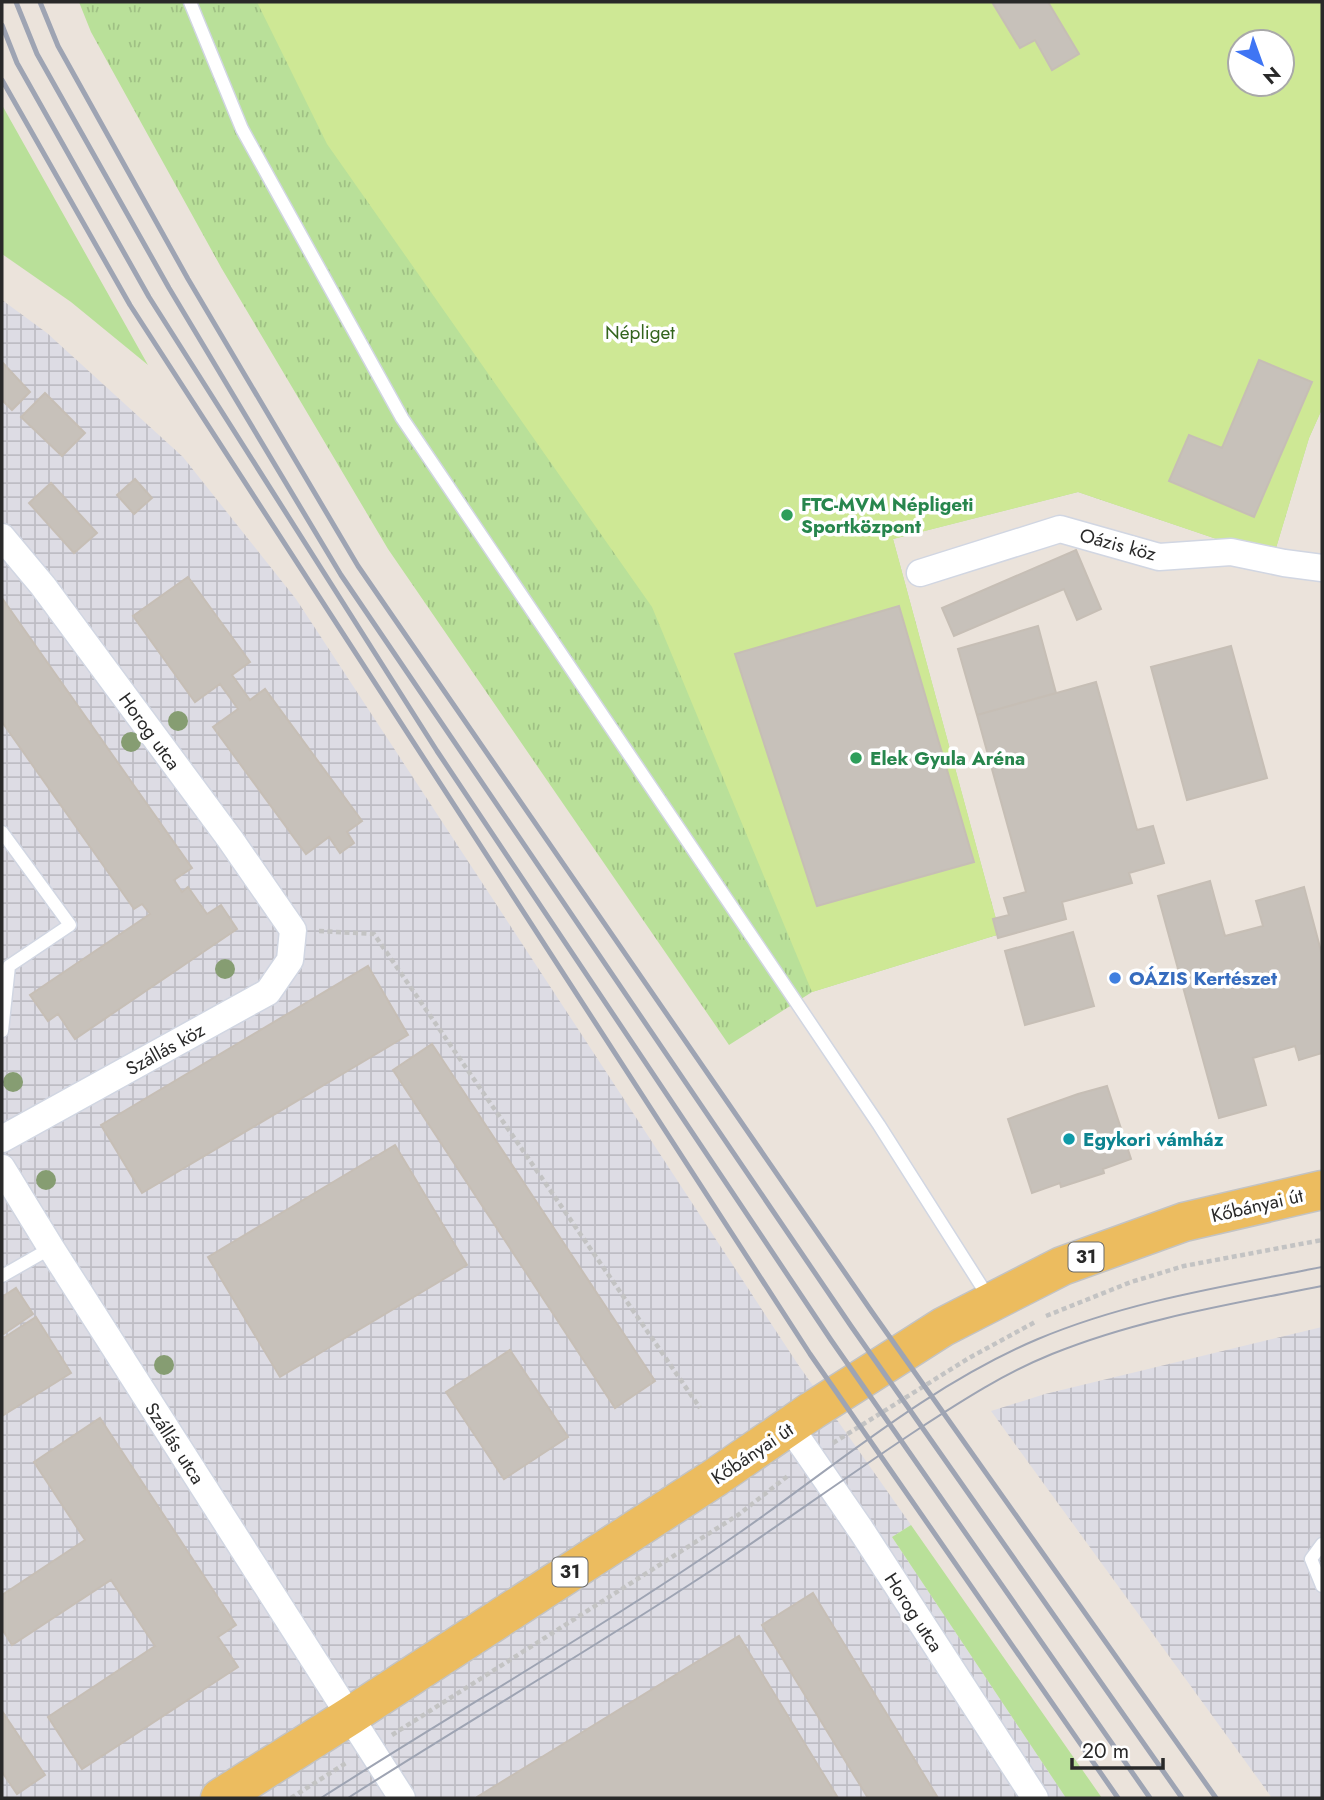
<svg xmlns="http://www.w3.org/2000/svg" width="1324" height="1800" viewBox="0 0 1324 1800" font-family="Jost,sans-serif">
<defs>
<pattern id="industrial-grid" width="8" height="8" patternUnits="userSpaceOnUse" patternTransform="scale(1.75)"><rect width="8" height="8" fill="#dddce4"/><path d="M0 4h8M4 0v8" fill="none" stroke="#bebdc4"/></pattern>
<pattern id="park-tufts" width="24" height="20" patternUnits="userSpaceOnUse" patternTransform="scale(1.75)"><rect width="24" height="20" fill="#b9e099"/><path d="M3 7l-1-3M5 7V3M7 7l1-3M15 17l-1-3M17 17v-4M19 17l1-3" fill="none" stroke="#9fc084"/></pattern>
</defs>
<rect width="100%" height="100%" fill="#ebe3db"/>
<path fill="url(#industrial-grid)" d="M2 300 47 333 183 457 296 599 797 1363 911 1525 892 1537 1066 1798H2Z
M1322 1327V1798H1272L991 1411 1045 1394Z"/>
<path fill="#b9e099" d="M2 105 148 365 71 302 2 254Z
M911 1525 1102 1798H1066L892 1537Z"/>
<path fill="url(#park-tufts)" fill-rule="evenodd" d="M79 2H1322V409L1309 438 1273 558 1078 492 893 539 1000 934 812 992 729 1045 388 549 222 269 91 32ZM1240 42H1282V84H1240Z"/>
<path fill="#cee895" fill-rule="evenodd" d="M257 2H1322V409L1309 438 1273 558 1078 492 893 539 1000 934 812 992 652 607 327 144ZM1240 42H1282V84H1240Z"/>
<path fill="#c7c1ba" stroke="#c6beb5" stroke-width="2" d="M992 2H1048L1079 54 1052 70 1035 40 1020 48Z
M1259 360 1312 382 1254 517 1169 481 1189 435 1222 448Z
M2 362 30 392 12 410 2 400Z
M45 393 85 433 62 456 21 417Z
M135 479 152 498 134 514 117 495Z
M51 483 97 533 74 553 29 503Z
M1076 550 1101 609 1077 620 1064 589 954 636 942 608Z
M188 577 250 662 232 675 250 700 265 689 362 821 347 832 354 843 340 853 329 837 306 854 213 727 238 709 220 684 195 702 133 616Z
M2 598 192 868 174 880 182 892 188 887 207 914 221 905 237 929 75 1039 58 1014 48 1021 30 995 150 914 142 904 134 909 2 722Z
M899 606 974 862 817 906 735 654Z
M1038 626 1056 693 977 715 958 649Z
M1231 646 1267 778 1187 800 1151 667Z
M1096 682 1137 830 1153 826 1164 863 1129 873 1132 883 1062 902 1066 919 998 938 993 919 1009 915 1004 898 1026 892 977 715Z
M1210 881 1225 936 1263 926 1256 901 1304 887 1322 955V1053L1299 1060 1295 1046 1253 1058 1266 1105 1219 1118 1158 896Z
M1073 932 1094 1006 1025 1025 1005 951Z
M368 966 408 1035 142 1193 101 1125Z
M432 1044 655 1381 615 1408 393 1070Z
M1107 1086 1131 1159 1103 1169 1104 1173 1061 1187 1060 1183 1032 1193 1008 1119 1078 1094Z
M395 1145 467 1265 280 1377 208 1257Z
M16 1288 33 1314 2 1335V1297Z
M36 1317 71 1373 2 1416V1339Z
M510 1350 568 1437 504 1479 446 1392Z
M100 1418 236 1625 218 1637 238 1667 82 1769 48 1717 155 1646 111 1580 12 1645 2 1629V1595L85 1540 34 1462Z
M813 1593 938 1798H868L762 1625Z
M739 1636 838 1798H477V1797Z
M2 1711 45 1775 17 1794 2 1772Z"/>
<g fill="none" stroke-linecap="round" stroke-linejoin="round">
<g stroke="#d1d6e2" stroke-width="15">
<path id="lane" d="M190 2 242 129 402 418 879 1125 989 1298
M2 832 70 925 9 966 2 1031
M2 1276 51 1248
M1322 1544 1311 1559 1322 1586"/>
</g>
<g stroke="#d1d6e2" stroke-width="29">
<path id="street" d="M2 537 43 586 230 839 293 930 290 960 268 992 2 1139
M920 573 1060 529 1159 557 1231 552 1284 563 1322 568
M2 1168 51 1248 402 1798
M790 1427 861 1530 1035 1798"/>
</g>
<g stroke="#c3c3c3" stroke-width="41">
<path id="primary" d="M220 1798 350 1716 716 1477 813 1410 943 1327 1062 1266 1184 1222 1322 1190"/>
</g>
<path stroke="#c3c3c3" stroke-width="4.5" stroke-dasharray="5 3.5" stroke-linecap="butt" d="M319 931 374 934 700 1408
M1046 1316 1131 1282 1184 1266 1322 1240
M833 1443 969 1358 1035 1322
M392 1735 738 1515 789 1475
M291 1798 346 1763"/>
<use href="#lane" stroke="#fff" stroke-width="12"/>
<use href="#street" stroke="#fff" stroke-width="26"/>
<use href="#primary" stroke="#ecbc5f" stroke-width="38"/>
<path stroke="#9ea4b3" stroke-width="2" d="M321 1798C460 1709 604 1627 739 1533 835 1466 929 1385 1038 1339 1128 1301 1227 1286 1322 1267
M348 1798C474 1717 603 1643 727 1560 792 1516 855 1471 920 1428 963 1400 1005 1373 1052 1354 1138 1319 1232 1304 1322 1286"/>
<path stroke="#9ea4b3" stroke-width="5" d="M16 2 37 54 169 288 341 575 851 1326 1182 1798
M40 2 58 46 188 279 358 566 872 1312 1216 1798
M2 25 17 63 149 297 437 751 831 1340 1150 1798
M2 80 130 305 810 1354 1118 1798"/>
</g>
<g fill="#869d72">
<circle cx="178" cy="721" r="10"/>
<circle cx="131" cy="742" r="10"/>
<circle cx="225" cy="969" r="10"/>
<circle cx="13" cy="1082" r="10"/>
<circle cx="46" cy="1180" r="10"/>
<circle cx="164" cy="1365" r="10"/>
</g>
<g fill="#2e9e5b" stroke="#fff" stroke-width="2.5">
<circle cx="787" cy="515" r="7"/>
<circle cx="856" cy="758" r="7"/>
</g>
<circle fill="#3f7fe0" stroke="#fff" stroke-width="2.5" cx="1115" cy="978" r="7"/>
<circle fill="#0f9aa8" stroke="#fff" stroke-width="2.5" cx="1069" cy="1139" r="7"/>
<g text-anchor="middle" stroke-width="7" stroke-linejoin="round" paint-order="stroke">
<g fill="#fff" stroke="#696969" stroke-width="2">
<rect x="1068.5" y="1242.5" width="35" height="29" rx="5"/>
<rect x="552.5" y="1557.5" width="35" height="29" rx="5"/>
</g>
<g font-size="18" font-weight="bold" fill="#292929">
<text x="1086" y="1263">31</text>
<text x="570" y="1578">31</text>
</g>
<g font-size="19" fill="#33641c" stroke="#fff">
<text x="640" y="339">Népliget</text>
</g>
<g font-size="19" font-weight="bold" fill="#27864d" stroke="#fff" text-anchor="start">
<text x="801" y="511">FTC-MVM Népligeti<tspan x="801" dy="22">Sportközpont</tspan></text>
<text x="870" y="765">Elek Gyula Aréna</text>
</g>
<g font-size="19" fill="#292929" stroke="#fff">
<text transform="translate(1118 544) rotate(15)" y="7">Oázis köz</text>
<text transform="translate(150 731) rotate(54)" y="7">Horog utca</text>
<text transform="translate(165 1049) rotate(-29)" y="7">Szállás köz</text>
<text transform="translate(1257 1205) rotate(-13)" y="7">Kőbányai út</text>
<text transform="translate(175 1443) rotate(57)" y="7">Szállás utca</text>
<text transform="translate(752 1453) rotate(-34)" y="7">Kőbányai út</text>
<text transform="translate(914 1612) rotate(57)" y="7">Horog utca</text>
</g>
<g font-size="19" font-weight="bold" fill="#366cbe" stroke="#fff" text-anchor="start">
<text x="1129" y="985">OÁZIS Kertészet</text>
</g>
<g font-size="19" font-weight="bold" fill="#0d838f" stroke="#fff" text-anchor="start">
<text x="1083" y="1146">Egykori vámház</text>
</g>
</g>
<rect width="1324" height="1800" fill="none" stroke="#292929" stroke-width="7"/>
<g transform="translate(1261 63) rotate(139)"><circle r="33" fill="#ffffff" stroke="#a9a9a9" stroke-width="2"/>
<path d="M0-5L12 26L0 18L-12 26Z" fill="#3f75f4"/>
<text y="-10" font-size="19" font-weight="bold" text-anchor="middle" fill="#292929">N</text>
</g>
<path d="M1072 1758v10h91v-10" fill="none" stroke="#292929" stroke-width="3.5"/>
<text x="1082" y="1758" font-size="21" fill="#292929" stroke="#ffffff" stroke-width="5" paint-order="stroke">20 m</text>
</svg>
